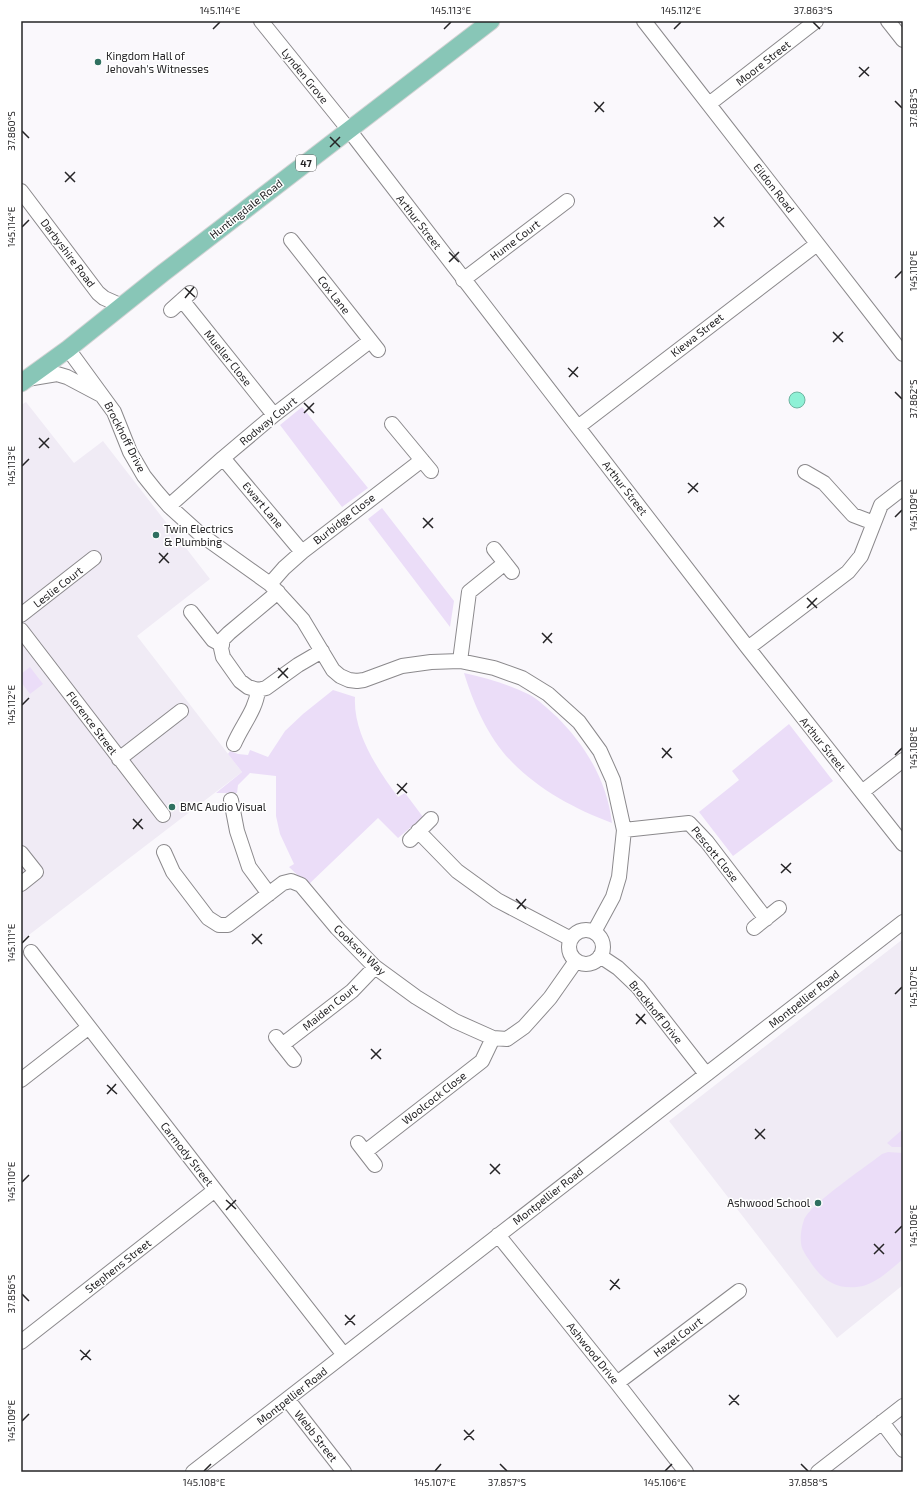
<svg xmlns="http://www.w3.org/2000/svg" width="924" height="1493" viewBox="0 0 924 1493" font-family="'Exo 2',sans-serif">
<rect width="100%" height="100%" fill="#faf8fc"/>
<path fill="#f0ebf5" d="M26 402 74 463 103 441 210 579 137 636 242 772 21 941V405Z
M903 939V1285L837 1338 669 1121Z"/>
<path fill="#ebddf8" d="M302 407 368 488 342 507 280 425Z
M382 508 454 601 450 627 368 519Z
M30 667 43 684 30 694 21 682V674Z
M464 673C486 678 508 684 528 694 538 699 548 709 557 717 586 746 607 781 612 823 575 809 539 790 511 761 489 739 473 703 464 673Z
M333 690 355 697C353 732 377 769 398 797L405 793 423 817 398 838 378 818 308 885 289 867 294 864 280 834 276 816V776L250 773 238 785 237 793H216L242 772 228 754 230 751 238 754 248 755 250 750 268 757 285 731 303 714Z
M789 724 833 781 733 856 699 812 739 780 732 771Z
M903 1129V1147H892L887 1143Z
M888 1152 903 1153V1259C891 1269 878 1282 863 1286 839 1291 824 1282 811 1263 809 1259 805 1255 803 1250 799 1243 801 1228 804 1220 809 1205 867 1166 882 1154Z"/>
<path fill="#8ef1d6" stroke="#6eb4a1" d="M789 400a8 8 0 1 1 16 0a8 8 0 1 1-16 0Z"/>
<g fill="none" stroke-linecap="round" stroke-linejoin="round">
<g stroke="#8b898c" stroke-width="16">
<path id="minor" d="M261 21 349 130 748 648 903 844
M644 21 903 354
M888 21 903 40
M709 104 816 21
M21 191 98 293 104 298 122 306
M291 240 378 350
M463 280 567 201
M182 300 274 415
M171 310 190 293
M68 349 114 412 130 452 144 476 156 491 169 506 200 534 270 584 303 620 333 670 340 676 349 680 357 681 364 680 402 666 431 662 460 661 494 668 522 678 548 694 579 722 600 751 613 780 624 830 619 877 613 897 594 932
M27 379 57 374 67 377 101 395
M392 424 431 471
M578 427 817 244
M223 458 302 552
M805 472 824 483 853 515 874 523
M169 506 223 458 274 415 370 341
M494 549 512 572
M270 584 284 568 302 552 422 460
M278 592 229 633 223 639 221 648 223 657 240 681 248 687 258 690 266 688 298 665 322 651
M191 612 213 640 222 645
M21 615 94 558
M21 630 163 815
M748 648 848 572 861 556 881 505 903 488
M460 661 469 592 505 563
M234 744C242 725 256 710 258 690
M119 759 181 711
M862 792 903 760
M231 800 237 831 249 867 269 894
M624 830 689 823 707 842 766 919
M418 831 457 871 497 900 571 939
M410 840 431 819
M164 852 173 872 208 918 219 925H228L283 883 291 881 301 885 337 928 375 967 416 997 455 1021 493 1038 507 1039 524 1027 550 998 576 961
M21 853 36 872 21 884
M754 928 779 908
M569 947a17 17 0 1 1 34 0a17 17 0 1 1-34 0Z
M31 952 215 1190 344 1355
M600 956 618 968 638 987 706 1074
M276 1037 294 1060
M282 1045 352 991 375 967
M21 1080 89 1027
M358 1143 375 1165
M365 1152 482 1061 493 1038
M498 1235 617 1383 686 1472
M21 1342 215 1190
M617 1383 739 1291
M288 1400 344 1472
M882 1422 903 1450
M193 1472 903 922
M818 1472 903 1406"/>
</g>
<g stroke="#d3d3d4" stroke-width="19">
<path id="major" d="M21 383 68 349 163 273 491 21"/>
</g>
<use href="#minor" stroke="#fff" stroke-width="14"/>
<use href="#major" stroke="#88c6b7" stroke-width="17"/>
</g>
<path fill="none" stroke="#252426" stroke-width="1.5" d="M813 22 820 29M213 29 220 22M444 29 451 22M674 29 681 22M859 67 869 76M859 77 869 67M895 101 902 108M594 102 604 112M595 112 604 102M22 131 29 138M330 137 340 147M330 147 340 137M65 172 75 182M65 182 75 172M714 217 724 227M22 227 29 220M714 227 724 217M449 252 459 262M449 262 459 252M895 278 902 271M185 288 195 297M185 298 194 287M833 332 843 342M833 342 843 332M568 368 578 377M569 377 578 367M895 392 902 399M304 403 314 413M304 413 314 403M39 438 49 448M39 448 49 438M22 466 29 459M688 483 698 492M688 493 698 483M895 517 902 510M423 518 433 528M423 528 433 518M159 553 169 563M159 563 168 553M807 598 817 608M807 608 817 598M542 633 552 643M543 643 552 633M278 668 288 678M278 678 288 668M22 705 29 698M662 748 672 758M895 755 902 748M662 758 671 748M397 784 407 793M397 794 407 783M133 819 143 829M133 829 142 819M781 864 791 873M781 873 791 863M516 899 526 909M517 909 526 899M252 934 262 944M22 943 29 936M252 944 262 934M895 994 902 987M636 1014 646 1024M636 1024 645 1014M371 1049 381 1059M371 1059 381 1049M107 1085 117 1094M107 1094 116 1084M755 1129 765 1139M755 1139 765 1129M490 1164 500 1174M490 1174 500 1164M22 1182 29 1175M226 1200 236 1209M226 1210 236 1200M895 1233 902 1226M874 1244 884 1254M874 1254 884 1244M610 1280 620 1289M610 1290 619 1279M22 1294 29 1301M345 1315 355 1325M345 1325 355 1315M80 1350 91 1360M81 1360 90 1350M729 1395 739 1405M729 1405 739 1395M22 1421 29 1414M464 1430 474 1440M464 1440 474 1430M500 1464 507 1471M801 1464 808 1471M204 1471 211 1464M435 1471 441 1464M665 1471 672 1464"/>
<g fill="#2f7060" stroke="#fff" stroke-width="1.5">
<circle cx="98" cy="62" r="4"/>
<circle cx="156" cy="535" r="4"/>
<circle cx="172" cy="807" r="4"/>
<circle cx="818" cy="1203" r="4"/>
</g>
<g text-anchor="middle" stroke-width="3" stroke-linejoin="round" paint-order="stroke">
<rect fill="#fff" stroke="#666667" stroke-width="1" x="296" y="155" width="20" height="16" rx="3"/>
<g font-size="10" font-weight="bold" fill="#252426">
<text x="306" y="167">47</text>
</g>
<g font-size="11" fill="#252426" stroke="#fff" text-anchor="start">
<text x="106" y="60">Kingdom Hall of<tspan x="106" dy="13">Jehovah's Witnesses</tspan></text>
<text x="164" y="533">Twin Electrics<tspan x="164" dy="13">&amp; Plumbing</tspan></text>
<text x="180" y="811">BMC Audio Visual</text>
<text x="810" y="1207" text-anchor="end">Ashwood School</text>
</g>
<g font-size="11" fill="#252426" stroke="#fff">
<text transform="translate(763 63) rotate(-38)" y="4">Moore Street</text>
<text transform="translate(305 76) rotate(51)" y="4">Lynden Grove</text>
<text transform="translate(774 188) rotate(52)" y="4">Eildon Road</text>
<text transform="translate(246 209) rotate(-38)" y="4">Huntingdale Road</text>
<text transform="translate(419 222) rotate(52)" y="4">Arthur Street</text>
<text transform="translate(515 240) rotate(-37)" y="4">Hume Court</text>
<text transform="translate(68 253) rotate(53)" y="4">Darbyshire Road</text>
<text transform="translate(334 295) rotate(52)" y="4">Cox Lane</text>
<text transform="translate(697 335) rotate(-38)" y="4">Kiewa Street</text>
<text transform="translate(228 358) rotate(51)" y="4">Mueller Close</text>
<text transform="translate(268 421) rotate(-39)" y="4">Rodway Court</text>
<text transform="translate(125 437) rotate(63)" y="4">Brockhoff Drive</text>
<text transform="translate(625 488) rotate(52)" y="4">Arthur Street</text>
<text transform="translate(263 505) rotate(50)" y="4">Ewart Lane</text>
<text transform="translate(344 519) rotate(-38)" y="4">Burbidge Close</text>
<text transform="translate(58 587) rotate(-38)" y="4">Leslie Court</text>
<text transform="translate(92 723) rotate(53)" y="4">Florence Street</text>
<text transform="translate(823 744) rotate(51)" y="4">Arthur Street</text>
<text transform="translate(715 854) rotate(51)" y="4">Pescott Close</text>
<text transform="translate(360 950) rotate(44)" y="4">Cookson Way</text>
<text transform="translate(804 999) rotate(-38)" y="4">Montpellier Road</text>
<text transform="translate(330 1007) rotate(-39)" y="4">Maiden Court</text>
<text transform="translate(656 1012) rotate(51)" y="4">Brockhoff Drive</text>
<text transform="translate(434 1098) rotate(-38)" y="4">Woolcock Close</text>
<text transform="translate(187 1154) rotate(52)" y="4">Carmody Street</text>
<text transform="translate(548 1196) rotate(-38)" y="4">Montpellier Road</text>
<text transform="translate(118 1266) rotate(-38)" y="4">Stephens Street</text>
<text transform="translate(678 1337) rotate(-37)" y="4">Hazel Court</text>
<text transform="translate(593 1353) rotate(51)" y="4">Ashwood Drive</text>
<text transform="translate(292 1396) rotate(-38)" y="4">Montpellier Road</text>
<text transform="translate(316 1436) rotate(52)" y="4">Webb Street</text>
</g>
</g>
<rect width="924" height="1493" fill="none" stroke="#ffffff" stroke-width="44"/>
<rect x="22" y="22" width="880" height="1449" fill="none" stroke="#252426" stroke-width="1.5"/>
<g font-size="10" text-anchor="middle" fill="#252426">
<text x="220" y="14">145.114°E</text>
<text x="451" y="14">145.113°E</text>
<text x="681" y="14">145.112°E</text>
<text x="813" y="14">37.863°S</text>
<text transform="translate(913 108) rotate(-90)" y="4">37.863°S</text>
<text transform="translate(11 131) rotate(-90)" y="4">37.860°S</text>
<text transform="translate(11 227) rotate(-90)" y="4">145.114°E</text>
<text transform="translate(913 271) rotate(-90)" y="4">145.110°E</text>
<text transform="translate(913 399) rotate(-90)" y="4">37.862°S</text>
<text transform="translate(11 466) rotate(-90)" y="4">145.113°E</text>
<text transform="translate(913 510) rotate(-90)" y="4">145.109°E</text>
<text transform="translate(11 705) rotate(-90)" y="4">145.112°E</text>
<text transform="translate(913 748) rotate(-90)" y="4">145.108°E</text>
<text transform="translate(11 943) rotate(-90)" y="4">145.111°E</text>
<text transform="translate(913 987) rotate(-90)" y="4">145.107°E</text>
<text transform="translate(11 1182) rotate(-90)" y="4">145.110°E</text>
<text transform="translate(913 1226) rotate(-90)" y="4">145.106°E</text>
<text transform="translate(11 1294) rotate(-90)" y="4">37.856°S</text>
<text transform="translate(11 1421) rotate(-90)" y="4">145.109°E</text>
<text x="204" y="1486">145.108°E</text>
<text x="435" y="1486">145.107°E</text>
<text x="507" y="1486">37.857°S</text>
<text x="665" y="1486">145.106°E</text>
<text x="808" y="1486">37.858°S</text>
</g>
</svg>
